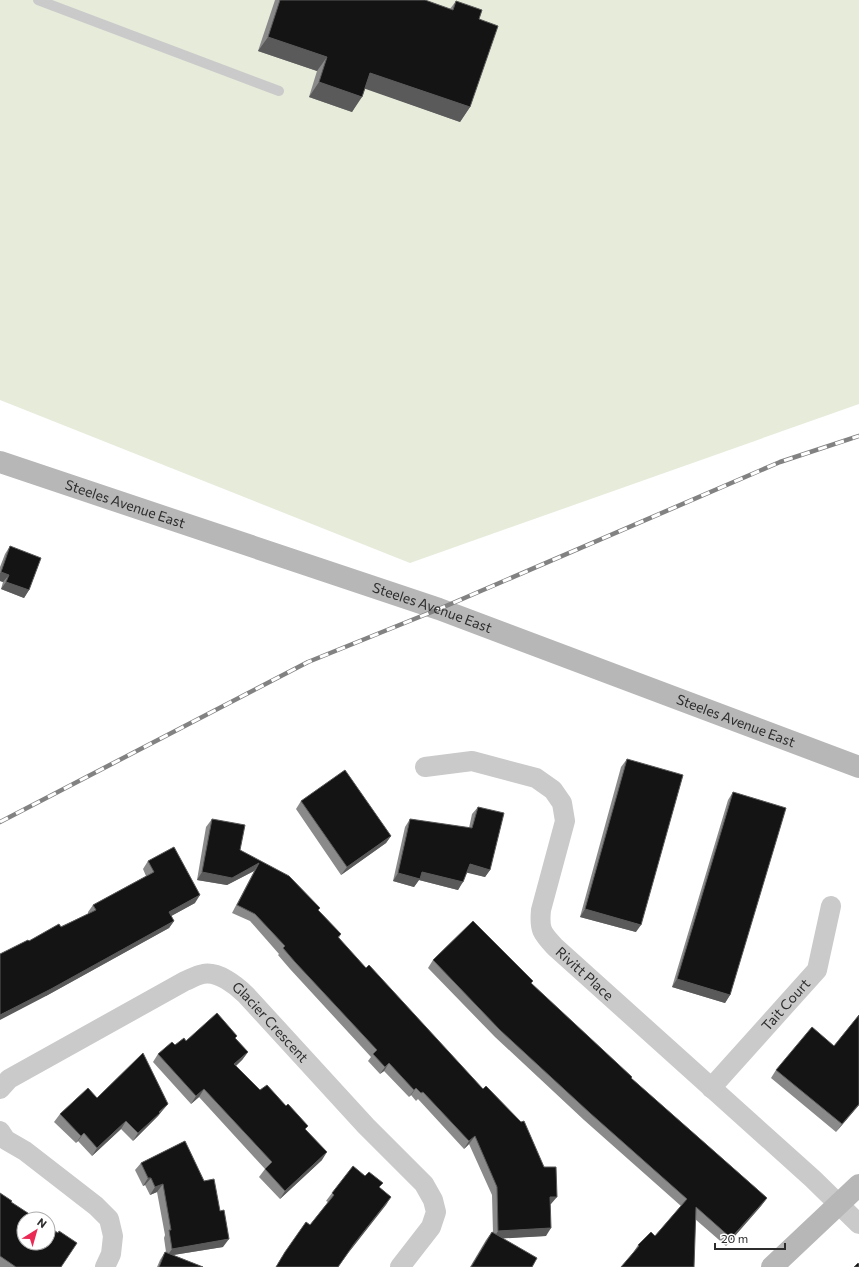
<svg xmlns="http://www.w3.org/2000/svg" width="859" height="1267" viewBox="0 0 859 1267" font-family="Commissioner,sans-serif">
<rect width="100%" height="100%" fill="#fff"/>
<path fill="#e6ebda" d="M0 0H859V404L410 563 0 400Z"/>
<g fill="none" stroke-linecap="round" stroke-linejoin="round">
<path stroke="#cacaca" stroke-width="10" d="M38 0 279 91"/>
<g stroke="#cacaca" stroke-width="20">
<path id="s1" d="M425 767 472 761 536 778 553 790 562 803 565 821 541 910C539 930 542 933 555 947L813 1179 859 1224"/>
<path id="s2" d="M711 1088 817 970 831 906"/>
<path id="s3" d="M0 1089 9 1079 185 981C190 979 197 975 203 974 218 971 236 985 246 995L366 1126 424 1184 433 1200 436 1212 431 1227 400 1267"/>
<path d="M0 1131 6 1140 25 1151 96 1206 109 1219 113 1236 111 1254 105 1267"/>
</g>
<g stroke="#b7b7b7" stroke-width="22">
<path id="s4" d="M0 462 439 609 859 767"/>
<path d="M772 1267 859 1185"/>
</g>
<g stroke="#828282" stroke-width="4.5">
<path id="rail" d="M0 822 308 662 439 609 780 462 859 436"/>
</g>
<use href="#rail" stroke="#fff" stroke-width="3" stroke-dasharray="9" stroke-linecap="butt"/>
</g>
<path fill="#8a8a8a" d="M275 0H425L450 9 456 1 479 19 470 107 460 122 365 88 352 112 309 97 317 71 258 51Z
M10 546 29 590 24 598 1 589 3 582 0 581V567L5 554Z
M627 759 636 932 580 917 621 767Z
M733 792 730 995 725 1003 672 987 728 800Z
M301 801 391 836 386 843 341 875 296 809Z
M478 807 490 870 485 877 467 872 458 890 419 880 414 887 393 881 405 827 410 819 469 828 472 814Z
M212 819 240 850 320 908 318 910 341 934 339 938 551 1204H550L546 1236 502 1238 532 1267H470L486 1240 492 1232 493 1233 492 1195 469 1144 464 1149 418 1099 416 1101 411 1095 409 1097 384 1071 380 1074 368 1061 371 1057 290 969 278 955 279 954 250 921 232 913 254 871 227 885 197 880 206 827Z
M148 861 195 903 171 916 174 921 169 928 46 996 29 941 88 914V912L93 905 146 876 143 869Z
M433 960 531 984 631 1078 767 1198 761 1206 726 1246 695 1219 633 1253 638 1245 655 1236 681 1206 584 1120 495 1037 428 968Z
M859 1015V1105L836 1132 771 1078 776 1070 834 1046Z
M236 1039 248 1052 242 1060 236 1066 260 1090 286 1106 308 1126 305 1129 322 1160 280 1199 259 1177 265 1169 199 1097 191 1104 153 1062 158 1054 175 1045 186 1041Z
M97 1098 168 1104 162 1111 158 1116 133 1141 121 1129 92 1156 78 1141 76 1143 54 1122 60 1114Z
M185 1141 223 1247 173 1255 203 1267H157L160 1260 165 1252H166L164 1238 165 1235 157 1192 150 1195 145 1185 143 1186 135 1170 141 1163Z
M380 1188 391 1197 349 1252 338 1267H276L280 1260 306 1222 310 1225 328 1202 326 1201 332 1193Z
M0 1193 11 1202 61 1267H0Z"/>
<path fill="#5a5a5a" d="M268 37 327 57 317 71 258 51Z
M370 73 470 107 460 122 360 87Z
M319 82 362 97 352 112 309 97Z
M1 572 9 575 3 582 0 581V573Z
M6 582 29 590 24 598 1 589Z
M391 836 386 843 341 875 347 867Z
M259 863 254 871 227 885 197 880 202 872Z
M470 864 490 870 485 877 464 872Z
M422 872 463 882 458 890 419 880 414 887 393 881 398 873Z
M200 895 195 903 164 920 169 912Z
M585 909 641 925 636 932 580 917Z
M174 921 169 928 46 996 0 1020V1015Z
M677 979 730 995 725 1003 672 987Z
M248 1052 242 1060 229 1072 234 1064Z
M389 1063 384 1071 380 1074 385 1067Z
M416 1088 411 1095 409 1097 414 1090Z
M204 1089 199 1097 191 1104 196 1096Z
M168 1104 162 1111 158 1116 133 1141 138 1133Z
M859 1104V1105L836 1132 842 1124Z
M126 1121 121 1129 92 1156 97 1148Z
M84 1133 78 1141 76 1143 81 1136Z
M475 1136 469 1144 464 1149 469 1141Z
M327 1152 322 1160 280 1199 285 1191Z
M148 1178H151L145 1185 143 1186Z
M163 1184 157 1192 150 1195 155 1187Z
M391 1197 386 1205 349 1252 354 1244Z
M550 1197H557L551 1204H545Z
M767 1198 761 1206 726 1246 731 1238Z
M551 1228 546 1236 493 1239 498 1231Z
M229 1239 223 1247 167 1256 172 1249Z"/>
<path fill="#141414" stroke="#5a5a5a" d="M280 0H425L453 10 456 1 482 10 479 19 498 26 470 107 370 73 362 97 319 82 327 57 268 37Z
M10 546 41 558 29 590 6 582 9 575 1 572Z
M627 759 683 775 641 925 585 909Z
M345 770 391 836 347 867 301 801Z
M733 792 786 808 730 995 677 979Z
M478 807 504 813 490 870 470 864 463 882 422 872 420 879 398 873 410 819 472 828Z
M212 819 245 825 240 850 289 876 320 908 318 910 341 934 338 937 366 968 369 965 483 1089 486 1086 521 1122 524 1121 544 1167H556L557 1197H550L551 1228 498 1231 497 1187 475 1136 469 1141 423 1092 421 1093 416 1088 414 1090 389 1063 385 1067 373 1054 377 1050 295 962 283 948 285 946 255 914 237 905 259 863 232 878 202 872Z
M174 847 200 895 169 912 174 921 51 989 0 1015V954L28 940 29 941 59 924 61 927 96 910 93 905 154 872 148 861Z
M473 921 533 981 531 983 632 1077 631 1078 767 1198 731 1238 696 1207 694 1267H621L639 1246 638 1245 651 1232 655 1236 687 1199 590 1113 500 1030 433 960Z
M217 1013 237 1036 235 1038 248 1052 234 1064 260 1090 267 1085 286 1106 288 1104 308 1126 305 1129 327 1152 285 1191 265 1169 272 1162 204 1089 196 1096 158 1054 172 1042 175 1045 184 1038 186 1041Z
M859 1015V1104L842 1124 776 1070 812 1027 834 1046Z
M143 1053 168 1104 159 1112 160 1113 138 1133 126 1121 97 1148 84 1133 81 1136 60 1114 88 1088 97 1098Z
M185 1141 204 1181 214 1179 220 1211 224 1210 229 1239 172 1249 169 1230H171L163 1184 155 1187 151 1178H148L141 1163Z
M353 1166 365 1176 369 1172 383 1183 379 1187 391 1197 354 1244 338 1267H276L285 1252 306 1222 310 1225 334 1195 332 1193Z
M0 1193 12 1201 11 1202 37 1219H24V1243H48V1226L58 1233 59 1231 77 1243 61 1267H16L0 1256Z
M492 1232 537 1258 532 1267H471Z
M165 1252 203 1267H159Z
M858 1263 859 1264V1267H854Z"/>
<g text-anchor="middle" stroke-width="4" stroke-linejoin="round" paint-order="stroke">
<g font-size="14" fill="#2d2d2d" stroke="#fff">
<text dy="5" stroke="none"><textPath href="#s4" startOffset="132">Steeles Avenue East</textPath></text>
<text dy="5" stroke="none"><textPath href="#s4" startOffset="456">Steeles Avenue East</textPath></text>
<text dy="5" stroke="none"><textPath href="#s4" startOffset="780">Steeles Avenue East</textPath></text>
<text dy="5" stroke="none"><textPath href="#s1" startOffset="342">Rivitt Place</textPath></text>
<text dy="5" stroke="none"><textPath href="#s2" startOffset="112">Tait Court</textPath></text>
<text dy="5" stroke="none"><textPath href="#s3" startOffset="320">Glacier Crescent</textPath></text>
</g>
</g>
<g transform="translate(36 1231) rotate(37)"><circle r="19" fill="#ffffff" stroke="#ababab"/>
<path d="M0-3L7 15L0 10L-7 15Z" fill="#ea2955"/>
<text y="-6" font-size="11" font-weight="bold" text-anchor="middle" fill="#2d2d2d">N</text>
</g>
<path d="M715 1243v6h70v-6" fill="none" stroke="#2d2d2d" stroke-width="2"/>
<text x="721" y="1243" font-size="12" fill="#2d2d2d" stroke="#ffffff" stroke-width="3" paint-order="stroke">20 m</text>
</svg>
